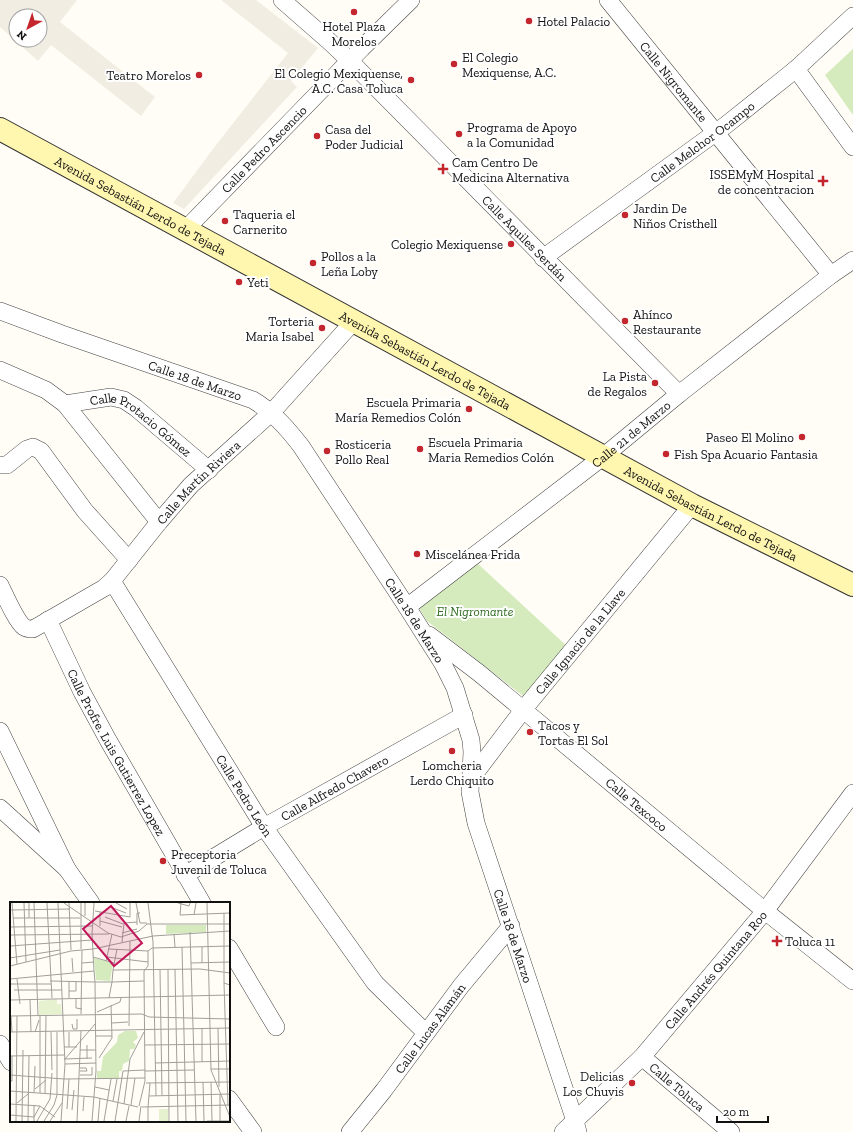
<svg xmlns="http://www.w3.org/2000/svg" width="853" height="1132" viewBox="0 0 853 1132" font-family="'Zilla Slab',serif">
<rect width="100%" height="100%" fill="#fffdf5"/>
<path fill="#d5ebbd" d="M853 49V115L825 75Z
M476 562 569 648 527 699 427 621 419 608Z"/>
<path fill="#f1ede2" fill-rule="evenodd" d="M0 0H77L60 22 155 97 141 116 51 45 38 61 0 27ZM16 16H40V40H16Z
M221 0H256L318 48 291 81 297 87 184 209 173 203 216 145 288 53Z"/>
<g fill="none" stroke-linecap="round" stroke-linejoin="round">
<g stroke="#444" stroke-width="18">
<g id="street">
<path id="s1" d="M282 0 330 42 350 61 679 394"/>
<path id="s2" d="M608 0 831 275"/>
<path d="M796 69 853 147"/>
<path id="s3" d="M185 230 362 48 411 0"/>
<path id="s4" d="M543 258 726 125 796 69 853 16"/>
<path id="s5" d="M0 311 62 334 253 400C273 412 287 428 301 446L407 607 443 664 455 688 471 740 472 752 470 792 476 823 575 1121 578 1132"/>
<path d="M0 370 46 390 65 404 159 522"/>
<path id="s6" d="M65 404 111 397 124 400 136 408 209 470"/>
<path d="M0 465H7L27 449 33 447 41 451 85 511 129 560"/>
<path id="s7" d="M112 581 264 827 375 983 426 1033"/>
<path id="s8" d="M0 585C5 595 16 621 24 627 27 629 30 629 33 629L104 588 112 581 159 522 191 485 272 412 354 321"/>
<path id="s9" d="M407 607 604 456 679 394 831 275 853 260"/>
<path id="s10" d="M48 620 82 692 108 740 202 903"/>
<path id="s11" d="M429 635 479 673 765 911 853 981"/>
<path d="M0 731 67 869"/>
<path id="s12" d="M470 780 523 710 692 505"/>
<path d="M0 808 67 869 91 903"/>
<path id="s13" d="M185 875 264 827 464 715"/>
<path d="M229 948 276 1027"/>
<path d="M0 1044 11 1062"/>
<path id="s14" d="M642 1057 731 1132"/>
<path d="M229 1099 253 1132"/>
<path id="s15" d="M350 1132 384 1090 461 986 511 926"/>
<path id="s16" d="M563 1132 642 1057 765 911 853 793"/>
</g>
</g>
<g stroke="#333" stroke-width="24">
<g id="secondary">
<path id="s17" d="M0 129 692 505 853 585"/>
</g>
</g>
<use href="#street" stroke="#fff" stroke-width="17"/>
<use href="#secondary" stroke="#fff6b0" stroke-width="22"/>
</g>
<g fill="#c4262e" stroke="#fff" stroke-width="1.5">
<circle cx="354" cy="12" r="4"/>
<circle cx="529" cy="21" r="4"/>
<circle cx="454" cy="64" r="4"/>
<circle cx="199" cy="75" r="4"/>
<circle cx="411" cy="80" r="4"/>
<circle cx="459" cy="134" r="4"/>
<circle cx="317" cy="136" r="4"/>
<path d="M441 163h4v4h4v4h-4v4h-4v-4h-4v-4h4z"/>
<path d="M821 175h4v4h4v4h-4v4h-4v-4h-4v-4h4z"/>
<circle cx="625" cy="215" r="4"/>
<circle cx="225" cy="221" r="4"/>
<circle cx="511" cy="244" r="4"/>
<circle cx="313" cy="263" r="4"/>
<circle cx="239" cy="282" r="4"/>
<circle cx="625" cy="321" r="4"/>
<circle cx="322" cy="328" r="4"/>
<circle cx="655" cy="383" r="4"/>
<circle cx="469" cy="409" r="4"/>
<circle cx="802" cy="437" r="4"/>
<circle cx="420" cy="449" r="4"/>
<circle cx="327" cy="451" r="4"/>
<circle cx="666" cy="454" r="4"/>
<circle cx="417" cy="554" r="4"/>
<circle cx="530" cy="732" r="4"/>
<circle cx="452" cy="751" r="4"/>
<circle cx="163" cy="861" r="4"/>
<path d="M775 935h4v4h4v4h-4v4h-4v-4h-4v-4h4z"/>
<circle cx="632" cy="1083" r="4"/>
</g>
<g text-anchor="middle" stroke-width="4" stroke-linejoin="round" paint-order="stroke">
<g font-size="13" fill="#111" stroke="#fff" text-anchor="start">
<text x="537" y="26">Hotel Palacio</text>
<text x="354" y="31" text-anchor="middle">Hotel Plaza<tspan x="354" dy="15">Morelos</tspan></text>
<text x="462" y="62">El Colegio<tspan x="462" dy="15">Mexiquense, A.C.</tspan></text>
<text x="403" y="78" text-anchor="end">El Colegio Mexiquense,<tspan x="403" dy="15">A.C. Casa Toluca</tspan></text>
<text x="191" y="80" text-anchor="end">Teatro Morelos</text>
<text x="467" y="132">Programa de Apoyo<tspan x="467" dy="15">a la Comunidad</tspan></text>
<text x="325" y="134">Casa del<tspan x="325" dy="15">Poder Judicial</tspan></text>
<text x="452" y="167">Cam Centro De<tspan x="452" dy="15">Medicina Alternativa</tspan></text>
<text x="814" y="179" text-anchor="end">ISSEMyM Hospital<tspan x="814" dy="15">de concentracion</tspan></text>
<text x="633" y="213">Jardin De<tspan x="633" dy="15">Niños Cristhell</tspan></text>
<text x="233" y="219">Taqueria el<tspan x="233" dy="15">Carnerito</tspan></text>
<text x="503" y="249" text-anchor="end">Colegio Mexiquense</text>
<text x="321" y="261">Pollos a la<tspan x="321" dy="15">Leña Loby</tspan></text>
<text x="247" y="287">Yeti</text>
<text x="633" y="319">Ahínco<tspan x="633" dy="15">Restaurante</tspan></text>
<text x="314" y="326" text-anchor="end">Torteria<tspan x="314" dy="15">Maria Isabel</tspan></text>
<text x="647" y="381" text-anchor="end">La Pista<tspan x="647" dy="15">de Regalos</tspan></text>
<text x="461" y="407" text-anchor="end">Escuela Primaria<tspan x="461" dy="15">María Remedios Colón</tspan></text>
<text x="794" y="442" text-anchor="end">Paseo El Molino</text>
<text x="428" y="447">Escuela Primaria<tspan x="428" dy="15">Maria Remedios Colón</tspan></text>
<text x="335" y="449">Rosticeria<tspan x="335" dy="15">Pollo Real</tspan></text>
<text x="674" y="459">Fish Spa Acuario Fantasia</text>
<text x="425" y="559">Miscelánea Frida</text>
<text x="538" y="730">Tacos y<tspan x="538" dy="15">Tortas El Sol</tspan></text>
<text x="452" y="770" text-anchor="middle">Lomcheria<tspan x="452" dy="15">Lerdo Chiquito</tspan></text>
<text x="171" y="859">Preceptoria<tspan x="171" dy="15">Juvenil de Toluca</tspan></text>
<text x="785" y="946">Toluca 11</text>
<text x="624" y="1081" text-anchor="end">Delicias<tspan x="624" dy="15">Los Chuvis</tspan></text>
</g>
<g font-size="13" fill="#111" stroke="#fff">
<text dy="5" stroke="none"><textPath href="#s2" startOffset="105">Calle Nigromante</textPath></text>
<text dy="5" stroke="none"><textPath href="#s4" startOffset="197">Calle Melchor Ocampo</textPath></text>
<text dy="5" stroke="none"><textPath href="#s3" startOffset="113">Calle Pedro Ascencio</textPath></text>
<text dy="5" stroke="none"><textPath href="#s17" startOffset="160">Avenida Sebastián Lerdo de Tejada</textPath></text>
<text dy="5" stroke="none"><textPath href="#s1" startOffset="340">Calle Aquiles Serdán</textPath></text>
<text dy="5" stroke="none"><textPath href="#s17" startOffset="484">Avenida Sebastián Lerdo de Tejada</textPath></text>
<text dy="5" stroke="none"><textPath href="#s5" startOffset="207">Calle 18 de Marzo</textPath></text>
<text dy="5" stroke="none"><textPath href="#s6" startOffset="85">Calle Protacio Gómez</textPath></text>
<text dy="5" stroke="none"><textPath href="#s9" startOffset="283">Calle 21 de Marzo</textPath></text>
<text dy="5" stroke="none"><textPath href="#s8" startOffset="282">Calle Martín Riviera</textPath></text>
<text dy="5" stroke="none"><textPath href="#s17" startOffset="808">Avenida Sebastián Lerdo de Tejada</textPath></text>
<text dy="5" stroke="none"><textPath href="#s5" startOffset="543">Calle 18 de Marzo</textPath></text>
<text dy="5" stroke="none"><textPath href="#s12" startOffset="177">Calle Ignacio de la Llave</textPath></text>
<text dy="5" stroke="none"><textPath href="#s10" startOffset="149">Calle Profre. Luis Gutierrez Lopez</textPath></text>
<text dy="5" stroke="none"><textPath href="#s13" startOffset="173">Calle Alfredo Chavero</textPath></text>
<text dy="5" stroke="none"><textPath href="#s7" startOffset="252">Calle Pedro León</textPath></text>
<text dy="5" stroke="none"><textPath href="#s11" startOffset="268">Calle Texcoco</textPath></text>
<text dy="5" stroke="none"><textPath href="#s5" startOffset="879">Calle 18 de Marzo</textPath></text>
<text dy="5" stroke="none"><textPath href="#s16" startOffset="223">Calle Andrés Quintana Roo</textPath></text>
<text dy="5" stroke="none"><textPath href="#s15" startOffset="131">Calle Lucas Alamán</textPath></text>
<text dy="5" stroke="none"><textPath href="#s14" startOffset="46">Calle Toluca</textPath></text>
</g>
<g font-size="13" font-style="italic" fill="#2f6b1f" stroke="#fff">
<text x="475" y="616">El Nigromante</text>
</g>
</g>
<g transform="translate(10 902)">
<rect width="220" height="220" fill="#fffdf5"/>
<path d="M156 23H196V30L156 32ZM84 56 103 61 100 79 86 78ZM115 129H126L128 136 123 140 126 143 124 147H120L119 159 113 162 112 169H109V176L87 177V169H91L93 155 107 140 108 133Z" fill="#d5ebbd"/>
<path d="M47 97V102H51L52 112 29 113V99ZM149 207H158V219H149Z" fill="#e6f2cf"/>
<path fill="none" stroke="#a09f9a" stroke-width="1" d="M2 1 7 62M14 1 16 60M24 1 28 114M37 1 42 96M48 1 55 162 51 219M54 1 98 31 111 35 129 29 137 22H220M59 1 61 48M71 1V47M84 1 82 32 84 69M106 1 117 7M126 1 130 21H137M138 1 143 40 146 194M168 1 179 4 180 1M171 1 170 13 220 11M197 1 201 168 220 215M103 6 116 11M0 8 60 7M85 9 120 15V1M214 11V70M184 13 186 1M75 14V1M95 15 113 22M3 16H70M19 16V1M90 19 112 25M127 23V11H130M90 24V10M0 25 82 24M180 30 186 219M112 31 127 27M164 32 165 45M0 33 99 32M112 40 114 21 127 20M0 44 82 38M172 45 176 219M192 45V61M99 47 138 49M83 55 104 61M97 55 138 60M0 56 50 48M62 56 63 70M96 59 102 32M72 61 84 60M181 61 220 60M0 64 61 49 83 47 143 34 220 29M158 67 159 219M165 67 168 219M103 68 107 47M150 68 152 193M214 71V81L220 83M0 77 84 69 85 80H102L103 68 190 67 220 71M7 77 10 102M40 79 85 80 86 169 82 219M214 81 218 204M0 82H41M4 88H52M59 89H66V79M59 96V79M99 96 102 80 134 79M20 97 21 130M66 97V106L72 107M0 98 220 93M87 110 110 100 111 96M71 112 72 48M0 114 132 112 139 115 220 117M1 114 2 130M30 114V191M102 121 118 120M62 122 63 127H67V117M119 124 120 39M208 126 209 185M192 127V160M0 130 220 126M25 130 29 118M41 130 42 168M59 130V145M86 134H102M77 143V157M135 143 220 142M54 145H67M70 148H86M0 154 54 153M89 156 102 136 101 103M54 157 82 156M55 157 86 121M145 161 220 159M55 162 86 161M70 166H76L77 169H70M201 167H220M135 169 184 168M0 173 54 177 135 176M70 173H82V165M0 179H2V154M193 180 194 219M201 180 202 219M136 181 220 180M85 185 99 188M25 187 36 178M0 189 84 195 128 205M24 191 25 164M35 192 36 114M47 192V130M210 192V219M139 194 220 192M103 199 107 177M7 201 18 192M0 202 30 204 45 215M114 202 120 157 134 130M121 203 125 176M129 204 135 179 134 69 138 64V49L142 46 220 44M132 205 220 203M138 205 140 181M57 207 59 177M62 208 64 188M73 209 74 195M0 213 24 215 30 204M6 219 7 114M12 219 13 148M18 219 19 154M24 219V203M27 219 40 197 42 171M34 219 44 203 47 193M40 219 52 201M67 219 71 129M88 219 90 196M94 219 101 177M105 219 113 169 135 168M116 219 119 204M129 219 131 204M138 219V205M197 219H220"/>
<path fill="#c2185b" fill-opacity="0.15" stroke="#c2185b" stroke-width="2" d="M101 4 132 41 104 64 73 27Z"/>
<rect width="220" height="220" fill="none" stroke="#111" stroke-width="2"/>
</g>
<g transform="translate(28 28) rotate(220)"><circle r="19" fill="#ffffff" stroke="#a0a0a0"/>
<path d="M0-3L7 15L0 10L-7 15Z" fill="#c4262e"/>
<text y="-6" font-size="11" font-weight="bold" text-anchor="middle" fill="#111111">N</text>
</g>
<path d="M717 1116v6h51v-6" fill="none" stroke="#111111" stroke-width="2"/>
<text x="723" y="1116" font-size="12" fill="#111111" stroke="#ffffff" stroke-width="3" paint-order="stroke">20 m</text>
</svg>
